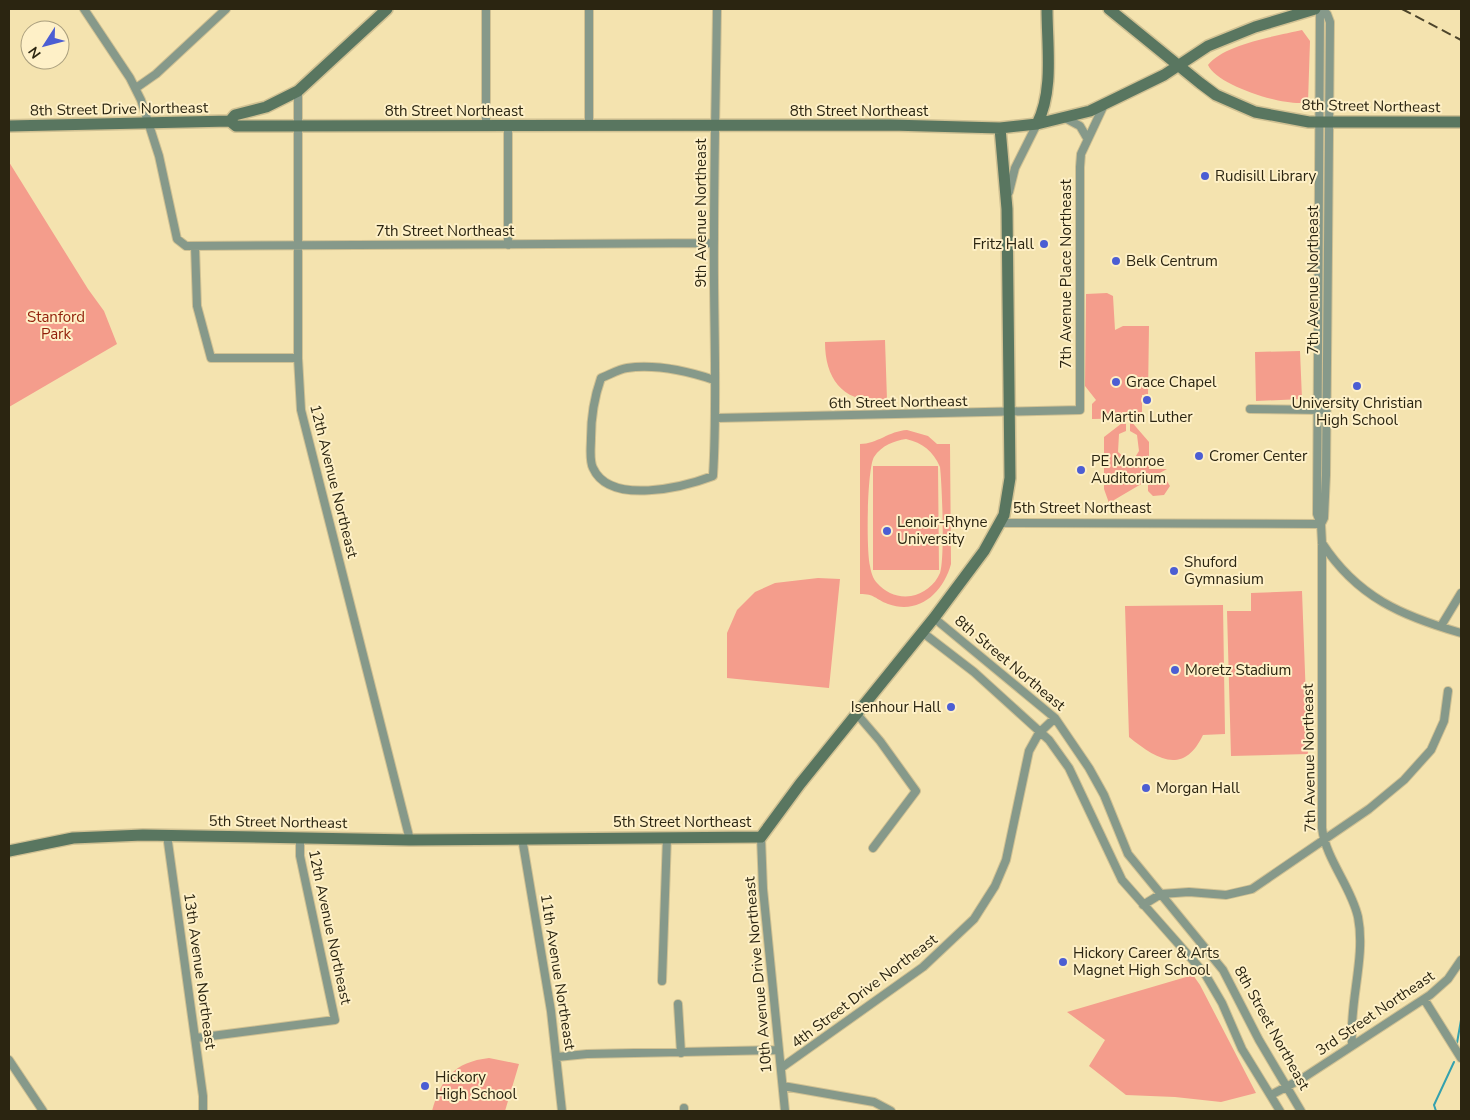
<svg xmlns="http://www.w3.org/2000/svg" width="1470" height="1120" viewBox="0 0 1470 1120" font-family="'Nunito Sans',sans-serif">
<rect width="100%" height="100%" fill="#f4e3af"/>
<path fill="#f49d8c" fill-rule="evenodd" d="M1302 30 1310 41 1308 102C1288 108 1217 86 1208 65 1224 44 1277 36 1302 30Z
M9 162 88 289 104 311 117 344 9 407Z
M1107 293 1113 296 1115 330 1123 326H1149L1148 395H1142V418L1092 419V404L1096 400 1085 386 1086 294Z
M885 340 887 400C846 405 825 382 825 342Z
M1300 351 1302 399 1256 401 1255 352Z
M1126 420V431L1119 434 1118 452 1125 458 1134 459 1139 451 1137 435 1130 431V420L1149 442V469H1167L1156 475 1165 478 1170 486 1164 495 1153 496 1148 491V480L1109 503 1104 489V437Z
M907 430 928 436 937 444H950L951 564C943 593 919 615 888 604 875 599 875 594 860 594V444C877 444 889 431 907 430ZM906 439C923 443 933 451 940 467 942 484 945 558 940 573 935 585 923 594 911 596 898 598 886 593 877 583 873 579 871 572 870 566 866 550 867 469 874 457 882 445 894 441 906 439Z
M873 466H938L939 570H873Z
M818 578 840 579 829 688 727 678V633L737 610 755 592 775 583Z
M1302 591 1308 754 1231 756 1227 611H1251V593Z
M1223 605 1225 734 1203 735C1183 777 1155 758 1129 737L1125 606Z
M1193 975 1200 985 1256 1093 1221 1102 1175 1097 1126 1095 1089 1066 1105 1040 1067 1012Z
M489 1058 519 1064 505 1111H432C441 1079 454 1062 489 1058Z"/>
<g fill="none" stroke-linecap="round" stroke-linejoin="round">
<path stroke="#34a1ae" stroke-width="2" d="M1457 1043 1461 1020
M1436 1111 1434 1105 1454 1062"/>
<g stroke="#d0c193" stroke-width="10">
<path id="street" d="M84 9 130 78 141 100 159 156 177 239 186 246 714 243
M1320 9 1317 514 1321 524 1322 543V828C1326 860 1351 886 1358 917 1366 957 1349 1002 1352 1043
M136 88 156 74 226 9
M298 91V358L301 410 410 840
M1065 118 1080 126 1087 138
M589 125V9
M486 126V9
M1009 192 1015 168 1037 124
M508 245V126
M195 246 197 306 211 358H298
M714 380C687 371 656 364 627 368 619 369 609 375 601 378 594 398 591 416 591 438 591 447 589 460 593 468 610 506 684 487 713 476 718 397 713 317 714 237 714 161 716 85 717 9
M1250 409 1321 410
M716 418 1080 410V167L1081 154 1104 105
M1001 523 1321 524
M1321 524 1324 518 1326 475 1330 22 1327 14 1322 9
M1322 543C1357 597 1402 616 1461 633
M934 618 1055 718 1089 768 1104 795 1128 854 1223 970 1259 1040 1301 1111
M1441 626 1461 593
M922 632 974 672 1049 740 1069 768 1122 880 1205 974 1222 1003 1242 1049 1280 1111
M856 713 880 741 916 791 873 848
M167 835 203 1096V1111
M761 837 763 889 785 1111
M522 838 551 1011 562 1111
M1143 905 1161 894 1189 892 1226 895 1252 889 1369 809 1404 780 1431 750 1444 721 1448 691
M662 981 667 837
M1424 999 1461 1058
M678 1004 681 1053
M196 1038 335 1020 300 856V838
M557 1057 587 1054 779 1050
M9 1060 43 1111
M781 1068 923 967 974 919 995 886 1006 860 1029 751 1039 733 1055 718
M783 1086 874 1102 891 1111
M1271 1095 1303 1078 1430 995 1448 979 1461 960
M684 1111V1108"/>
</g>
<g stroke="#d0c193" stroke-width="14">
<path id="secondary" d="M1109 9 1200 83 1216 95 1255 112 1309 122H1461
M230 121 236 126 890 125 1000 128 1037 124 1090 111 1164 75 1208 46 1255 27 1315 9
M230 121 235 115 266 107 298 91 387 9
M1037 124C1054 91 1047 46 1047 9
M9 126 230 121
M9 851 73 838 143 835 410 840 761 837 800 784 934 618 984 551 1004 515 1010 478 1007 209 1000 128"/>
</g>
<use href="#street" stroke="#86998a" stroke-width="8"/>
<use href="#secondary" stroke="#597660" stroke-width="11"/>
<path stroke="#4d452b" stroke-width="2" stroke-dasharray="10 5" stroke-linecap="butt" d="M1402 9 1461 40"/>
</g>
<g fill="#4c5ed3" stroke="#fef0c7" stroke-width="2">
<circle cx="1205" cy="176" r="5"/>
<circle cx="1044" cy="244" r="5"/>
<circle cx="1116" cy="261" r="5"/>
<circle cx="1116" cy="382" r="5"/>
<circle cx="1357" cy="386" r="5"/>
<circle cx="1147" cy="400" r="5"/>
<circle cx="1199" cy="456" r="5"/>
<circle cx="1081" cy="470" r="5"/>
<circle cx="887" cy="531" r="5"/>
<circle cx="1174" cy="571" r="5"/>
<circle cx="1175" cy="670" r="5"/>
<circle cx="951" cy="707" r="5"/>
<circle cx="1146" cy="788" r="5"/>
<circle cx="1063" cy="962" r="5"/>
<circle cx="425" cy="1086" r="5"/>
</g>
<g text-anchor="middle" stroke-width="4" stroke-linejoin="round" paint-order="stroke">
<g font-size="15" fill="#2b2511" stroke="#fef0c7">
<text transform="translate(1371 106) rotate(1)" y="5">8th Street Northeast</text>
<text transform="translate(119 109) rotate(-1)" y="5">8th Street Drive Northeast</text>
<text x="454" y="116">8th Street Northeast</text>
<text x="859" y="116">8th Street Northeast</text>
<text transform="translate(701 213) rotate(-90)" y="5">9th Avenue Northeast</text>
<text x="445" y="236">7th Street Northeast</text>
<text transform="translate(1066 274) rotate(-90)" y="5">7th Avenue Place Northeast</text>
<text transform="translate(1313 280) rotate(-90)" y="5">7th Avenue Northeast</text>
<text transform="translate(898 402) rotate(-1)" y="5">6th Street Northeast</text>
<text transform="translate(334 481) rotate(76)" y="5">12th Avenue Northeast</text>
<text x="1082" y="513">5th Street Northeast</text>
<text transform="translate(1010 663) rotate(40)" y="5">8th Street Northeast</text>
<text transform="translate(1309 758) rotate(-91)" y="5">7th Avenue Northeast</text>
<text transform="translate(278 822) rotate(1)" y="5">5th Street Northeast</text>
<text x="682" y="827">5th Street Northeast</text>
<text transform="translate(330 927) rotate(78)" y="5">12th Avenue Northeast</text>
<text transform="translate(200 971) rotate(82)" y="5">13th Avenue Northeast</text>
<text transform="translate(558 972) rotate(81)" y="5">11th Avenue Northeast</text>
<text transform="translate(758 975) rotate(-95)" y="5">10th Avenue Drive Northeast</text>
<text transform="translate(864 991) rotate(-37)" y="5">4th Street Drive Northeast</text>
<text transform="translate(1375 1013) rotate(-34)" y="5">3rd Street Northeast</text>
<text transform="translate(1272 1028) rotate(61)" y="5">8th Street Northeast</text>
</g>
<g font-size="15" fill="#2b2511" stroke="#fef0c7" text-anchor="start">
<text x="1215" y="181">Rudisill Library</text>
<text x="1034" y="249" text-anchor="end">Fritz Hall</text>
<text x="1126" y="266">Belk Centrum</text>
<text x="1126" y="387">Grace Chapel</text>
<text x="1357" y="408" text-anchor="middle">University Christian<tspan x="1357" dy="17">High School</tspan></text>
<text x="1147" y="422" text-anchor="middle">Martin Luther</text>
<text x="1209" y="461">Cromer Center</text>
<text x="1091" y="466">PE Monroe<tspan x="1091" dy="17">Auditorium</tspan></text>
<text x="897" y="527">Lenoir-Rhyne<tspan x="897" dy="17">University</tspan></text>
<text x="1184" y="567">Shuford<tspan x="1184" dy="17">Gymnasium</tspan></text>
<text x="1185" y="675">Moretz Stadium</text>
<text x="941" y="712" text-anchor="end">Isenhour Hall</text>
<text x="1156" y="793">Morgan Hall</text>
<text x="1073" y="958">Hickory Career &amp; Arts<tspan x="1073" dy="17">Magnet High School</tspan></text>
<text x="435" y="1082">Hickory<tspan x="435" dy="17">High School</tspan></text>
</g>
<g font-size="15" fill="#911e09" stroke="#fef0c7">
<text x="56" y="322">Stanford<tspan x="56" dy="17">Park</tspan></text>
</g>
</g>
<rect width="1470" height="1120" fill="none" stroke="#2b2511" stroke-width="20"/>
<g transform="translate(45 45) rotate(234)"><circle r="24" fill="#fef0c7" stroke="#aa9f7e"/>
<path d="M0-4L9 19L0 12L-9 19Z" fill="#4c5ed3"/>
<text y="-8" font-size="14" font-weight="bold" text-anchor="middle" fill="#2b2511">N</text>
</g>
</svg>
